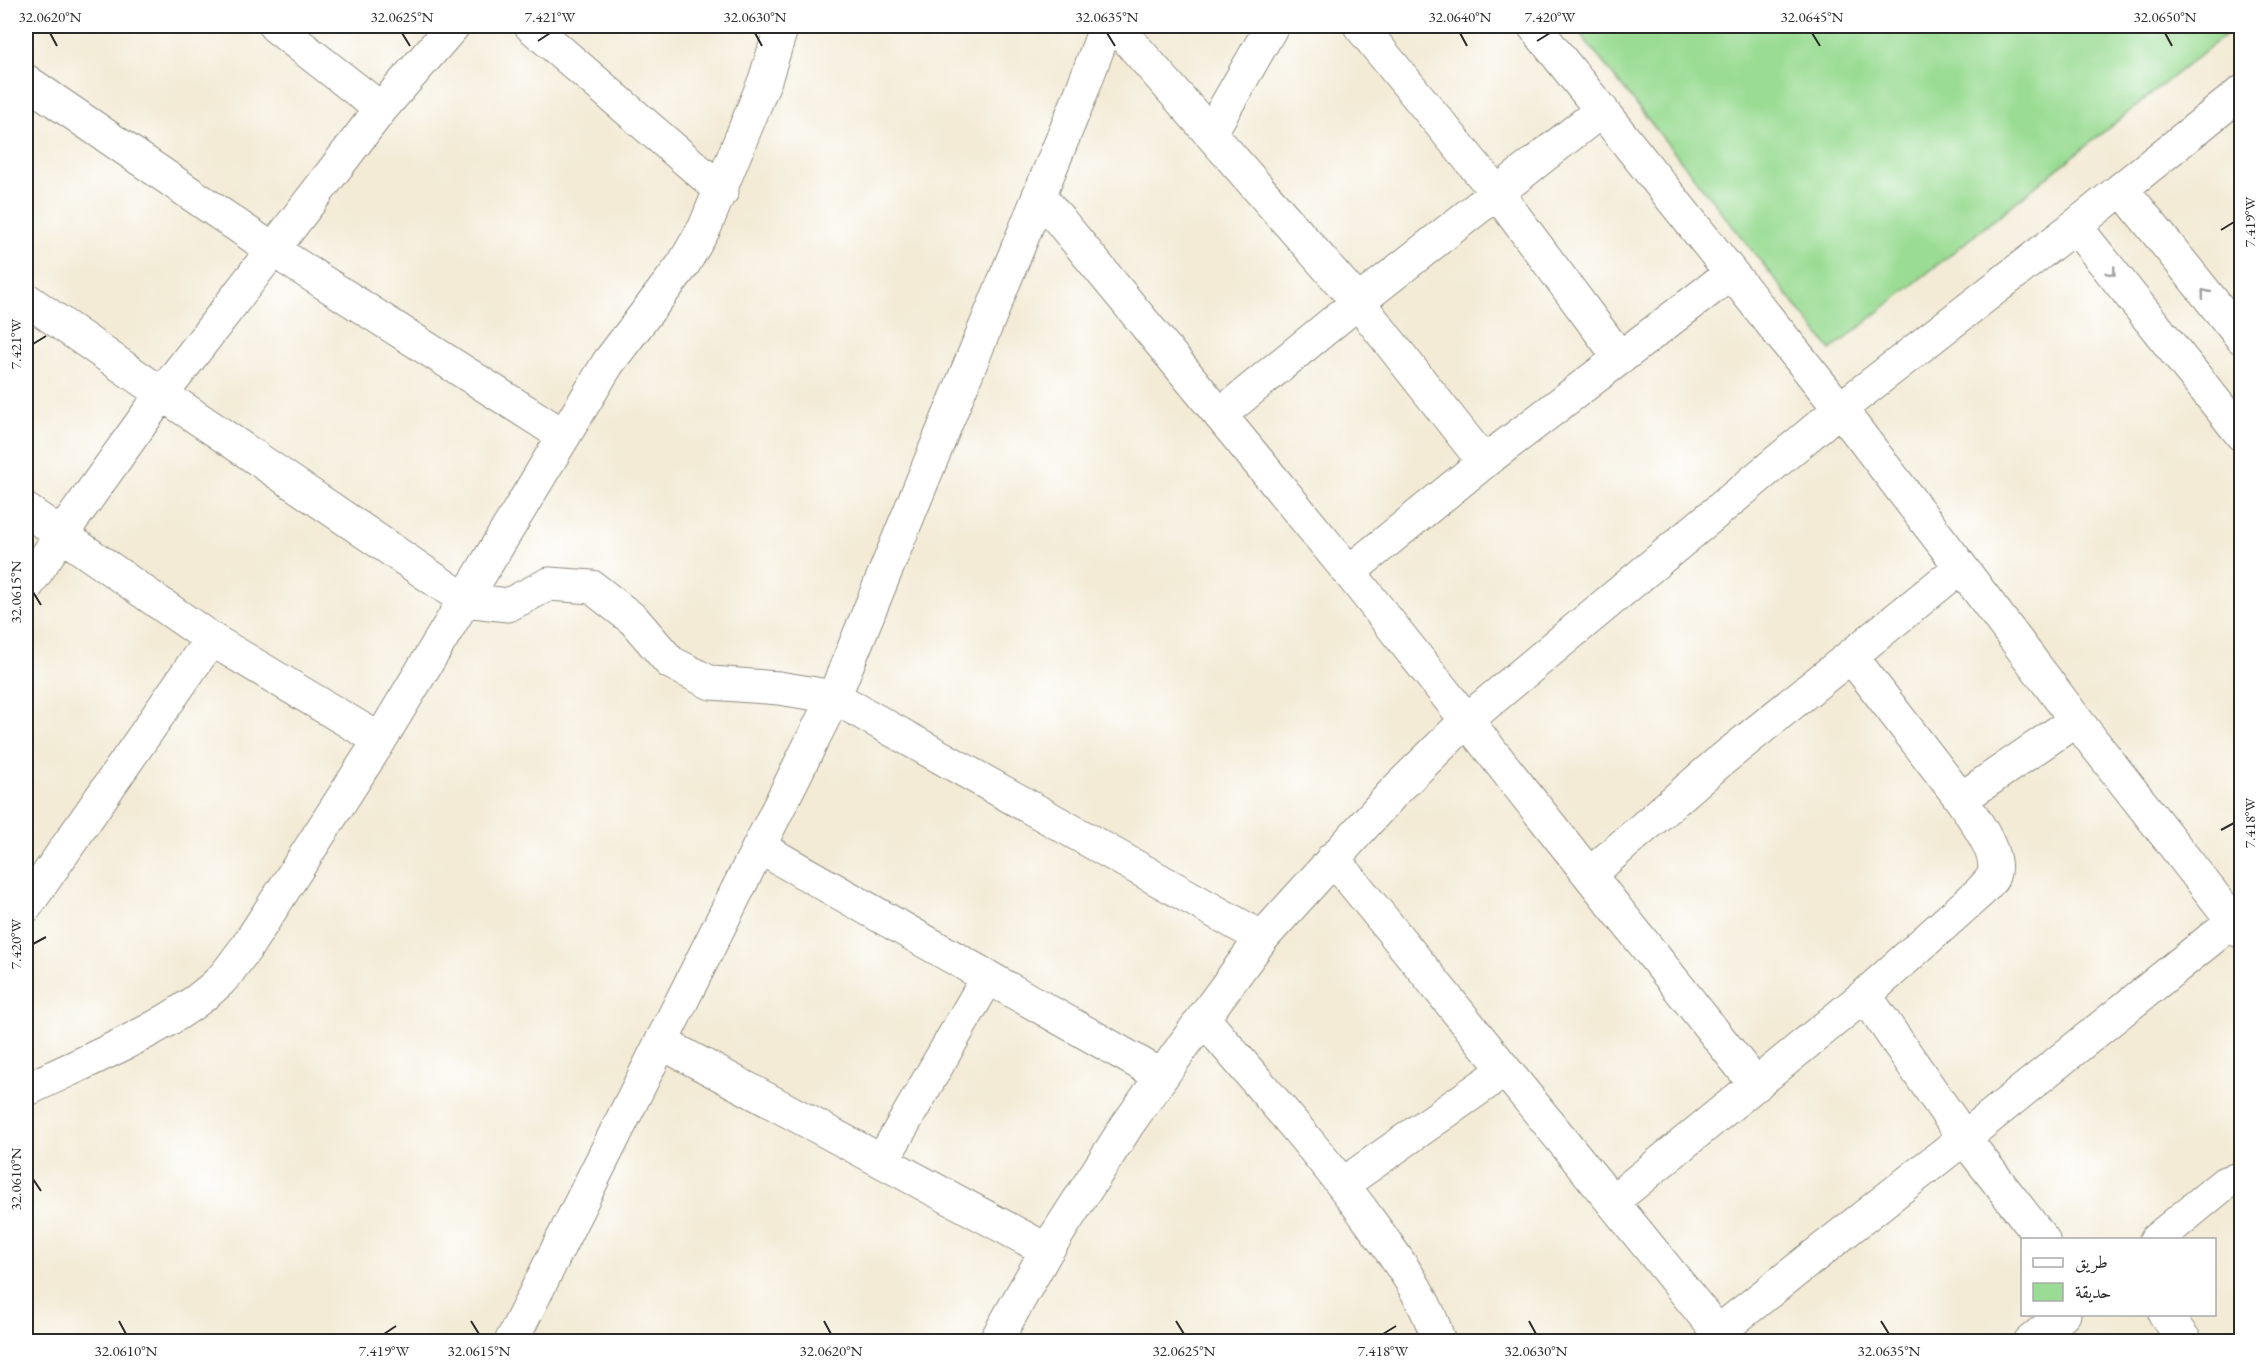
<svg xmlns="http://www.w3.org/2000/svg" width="2267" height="1367" viewBox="0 0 2267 1367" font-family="'EB Garamond',Amiri,serif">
<rect width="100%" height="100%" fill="#fff"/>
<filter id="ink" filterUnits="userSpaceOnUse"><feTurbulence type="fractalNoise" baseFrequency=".0167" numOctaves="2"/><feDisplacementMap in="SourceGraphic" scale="12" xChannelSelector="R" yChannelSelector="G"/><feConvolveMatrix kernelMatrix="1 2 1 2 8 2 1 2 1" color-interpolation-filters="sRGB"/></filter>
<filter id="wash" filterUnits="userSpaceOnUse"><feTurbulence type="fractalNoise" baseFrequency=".008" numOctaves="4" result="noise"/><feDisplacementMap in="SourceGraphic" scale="24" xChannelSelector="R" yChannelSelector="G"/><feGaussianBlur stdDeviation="1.35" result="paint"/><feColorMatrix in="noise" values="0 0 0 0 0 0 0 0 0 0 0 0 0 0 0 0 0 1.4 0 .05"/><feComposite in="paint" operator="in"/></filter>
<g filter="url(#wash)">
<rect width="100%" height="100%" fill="#f3ebd6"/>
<path fill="#9adc93" stroke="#62845f" stroke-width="1.5" d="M1574 26H2236L1831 350Z"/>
</g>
<g filter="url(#ink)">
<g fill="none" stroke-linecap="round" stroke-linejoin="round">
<g stroke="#8f8b80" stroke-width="35">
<path id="minor" d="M275 26 381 109
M531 26 722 191
M1116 26 1358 302 1484 462
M1360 26 1497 193 1620 358
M1534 26 1840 409 1961 567 2076 720 2242 932
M26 81 273 250 564 436
M1211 132 1272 26
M2122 189 2242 338
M1039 195 1349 572 1756 1085
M2075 226 2242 435
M26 299 162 394 465 600 508 605 549 584 592 587 634 620 670 662 711 683 779 688 834 697 1262 938
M1220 415 1358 302 1602 110
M26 510 211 639 380 740
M1349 572 1484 462 1730 274
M26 587 61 535 162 394 381 109 453 26
M1851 656 1961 799
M759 847 1162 1076
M1333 858 1726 1342
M1590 874 1718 763 1961 567
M26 906 211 639
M1865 995 1964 1138 2043 1240
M1203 1018C1261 1087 1322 1154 1374 1227 1400 1263 1426 1298 1439 1342
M662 1043 1047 1250
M26 1090C85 1061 173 1027 220 981 229 972 237 959 246 948L380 740 608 363 683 265 705 227 765 80 782 26
M882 1161 988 977
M1343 1184 1505 1070
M1613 1201 1865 995 1981 891C1985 886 1991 881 1993 876 2002 855 1972 816 1961 799L2076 720
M2156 1240 2225 1183 2242 1178
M2165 1314 2186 1342
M995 1342 1047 1250 1128 1124 1203 1018 1262 938 1394 792 1467 720 1840 409 2075 226 2242 92
M1710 1342 1718 1332 1964 1138 2242 914
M2030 1342 2064 1314"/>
</g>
<g stroke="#8f8b80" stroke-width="35">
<path id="secondary" d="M511 1342 834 697 1080 96 1106 26"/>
</g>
<use href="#minor" stroke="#fff" stroke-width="33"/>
<use href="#secondary" stroke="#fff" stroke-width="33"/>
</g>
<defs><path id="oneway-chevron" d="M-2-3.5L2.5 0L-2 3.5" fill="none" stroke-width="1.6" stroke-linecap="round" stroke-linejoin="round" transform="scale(1.5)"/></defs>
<g stroke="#a0a0a0">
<use href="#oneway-chevron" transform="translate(2112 272) rotate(51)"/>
<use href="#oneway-chevron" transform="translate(2205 293) rotate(-129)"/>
</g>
</g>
<path fill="none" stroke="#2b2b2b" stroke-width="2" d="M50 33 57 46M402 33 410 46M755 33 762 46M1107 33 1115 46M1460 33 1467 46M1812 33 1820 46M2165 33 2172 46M538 41 550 33M1537 41 1550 33M2221 230 2234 222M33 344 46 336M33 592 41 605M2221 830 2234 823M33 944 46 937M33 1179 41 1191M119 1321 126 1334M471 1321 479 1334M824 1321 831 1334M1176 1321 1184 1334M1529 1321 1536 1334M1881 1321 1889 1334M384 1334 396 1326M1383 1334 1396 1326"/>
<rect width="2267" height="1367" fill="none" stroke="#fff" stroke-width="66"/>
<rect x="2021" y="1238" width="195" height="78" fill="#ffffff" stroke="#aaaaaa" stroke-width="1.5"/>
<rect x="2033" y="1258" width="30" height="9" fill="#ffffff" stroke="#aaaaaa" stroke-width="1.5"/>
<text x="2075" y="1268" font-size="18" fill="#2b2b2b">طريق</text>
<rect x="2033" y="1283" width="30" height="18" fill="#9adc93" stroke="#aaaaaa" stroke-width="1.5"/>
<text x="2075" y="1298" font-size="18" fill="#2b2b2b">حديقة</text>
<rect x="33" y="33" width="2201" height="1301" fill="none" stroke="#2b2b2b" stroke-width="2"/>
<g font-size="15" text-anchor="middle" fill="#2b2b2b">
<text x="50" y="22">32.0620°N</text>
<text x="402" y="22">32.0625°N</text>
<text x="550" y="22">7.421°W</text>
<text x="755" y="22">32.0630°N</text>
<text x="1107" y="22">32.0635°N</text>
<text x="1460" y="22">32.0640°N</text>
<text x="1550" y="22">7.420°W</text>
<text x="1812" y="22">32.0645°N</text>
<text x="2165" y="22">32.0650°N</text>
<text transform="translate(2250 222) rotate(-90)" y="5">7.419°W</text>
<text transform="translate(16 344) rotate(-90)" y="5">7.421°W</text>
<text transform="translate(16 592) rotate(-90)" y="5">32.0615°N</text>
<text transform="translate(2250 823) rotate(-90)" y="5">7.418°W</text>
<text transform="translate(16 944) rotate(-90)" y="5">7.420°W</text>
<text transform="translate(16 1179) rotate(-90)" y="5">32.0610°N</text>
<text x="126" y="1356">32.0610°N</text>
<text x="384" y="1356">7.419°W</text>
<text x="479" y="1356">32.0615°N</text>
<text x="831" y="1356">32.0620°N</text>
<text x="1184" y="1356">32.0625°N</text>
<text x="1383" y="1356">7.418°W</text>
<text x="1536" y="1356">32.0630°N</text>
<text x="1889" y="1356">32.0635°N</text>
</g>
</svg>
